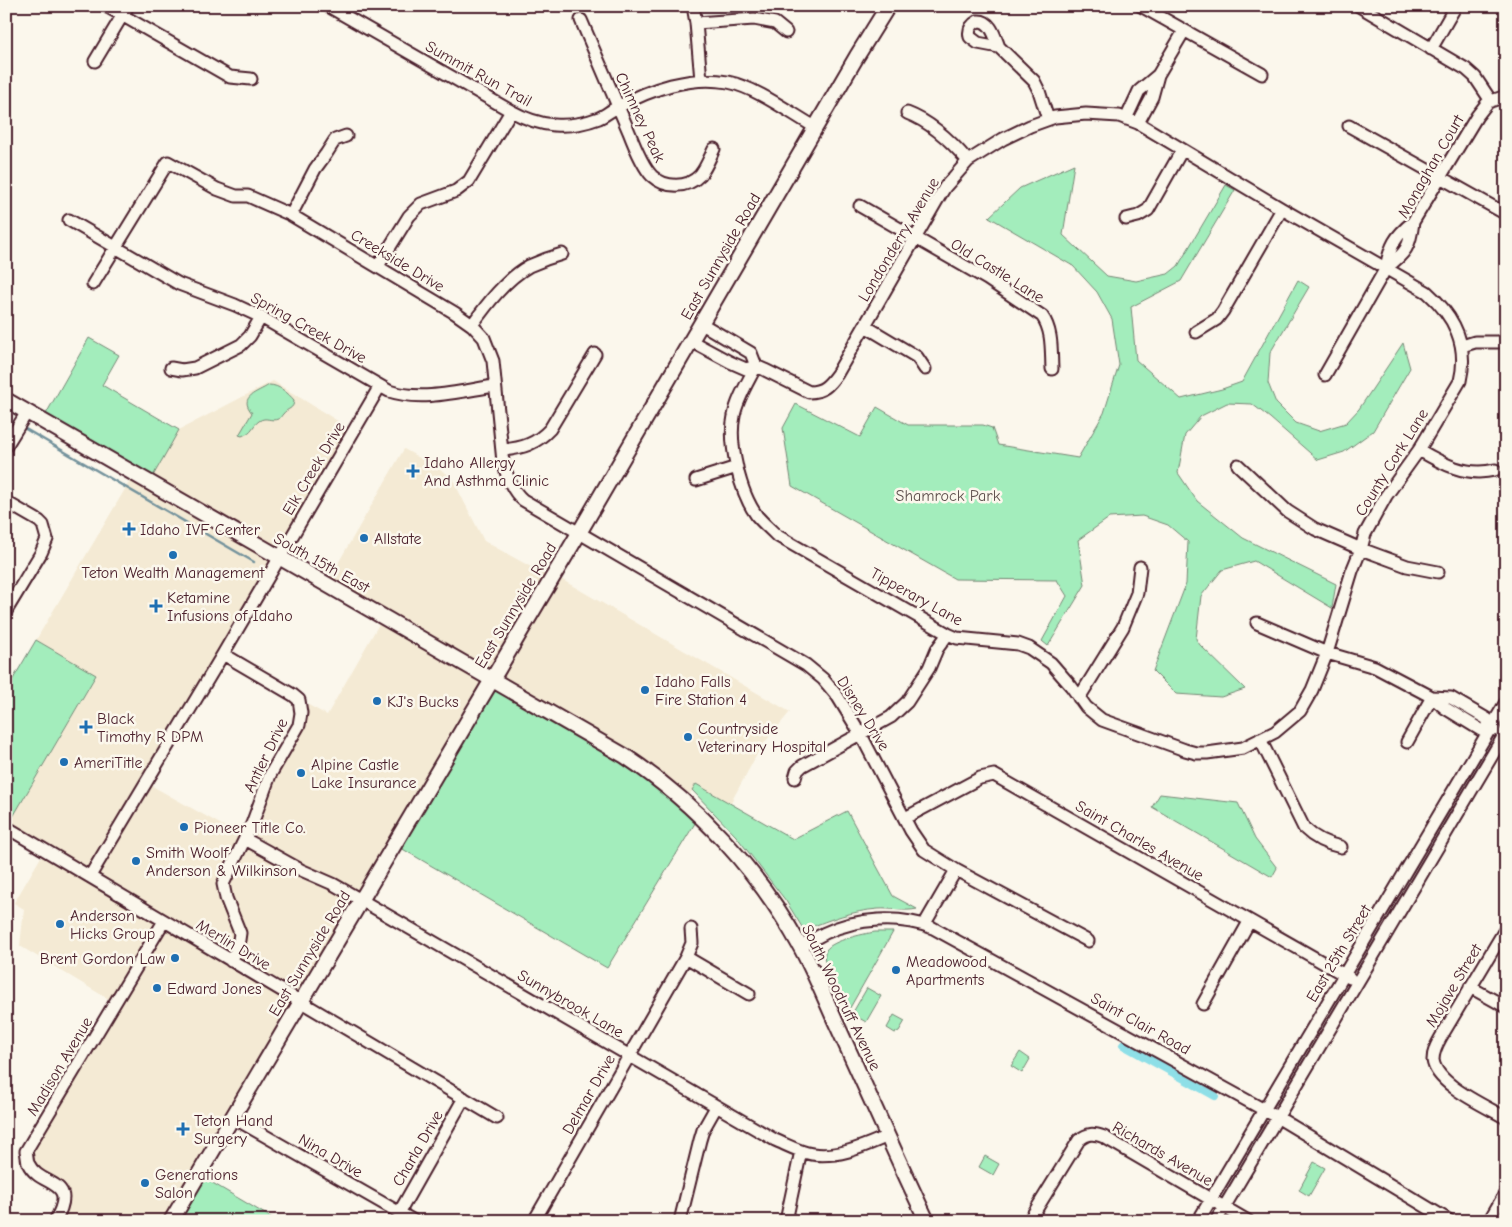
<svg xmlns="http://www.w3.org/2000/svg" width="1512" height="1227" viewBox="0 0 1512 1227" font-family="'Comic Neue',sans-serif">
<rect width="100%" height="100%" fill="#fbf7ec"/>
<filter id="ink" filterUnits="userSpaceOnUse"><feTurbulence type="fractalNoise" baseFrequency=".02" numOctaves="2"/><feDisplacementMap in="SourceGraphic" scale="10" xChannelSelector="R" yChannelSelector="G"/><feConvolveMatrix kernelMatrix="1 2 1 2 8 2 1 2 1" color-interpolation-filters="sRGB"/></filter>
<g filter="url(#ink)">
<path fill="#f4ead4" d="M273 381 354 431 145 782 245 838 299 725V700L327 715 383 617 326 584 404 449 451 476 484 541 551 578 554 575 790 712 761 747 730 804 696 784 685 802 492 679 171 1221H55L62 1191 34 1171 26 1151 115 1003 20 946 24 909 14 903 45 850 7 827 96 676 36 640 134 474 149 483 179 430Z"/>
<path fill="#a3edbc" stroke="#768674" d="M1074 164 1063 235 1107 276 1136 281 1168 274 1178 266 1226 185 1235 190 1181 281 1131 307 1136 360 1181 399 1222 389 1242 382 1298 280 1309 287 1270 353 1268 383 1276 403 1296 423 1319 431 1346 423 1359 409 1403 343 1410 368 1373 431 1344 452 1318 460 1270 418 1252 404 1227 403 1201 416 1185 435 1178 473 1197 501 1243 538 1336 584 1332 608 1254 561 1222 570 1201 596 1196 639 1200 645 1245 689 1221 697 1176 694 1153 671 1186 584 1188 542 1168 525 1142 516 1109 518 1078 540 1085 585 1048 646 1042 641 1067 596 1057 580 955 579 792 486 783 428 796 404 860 437 877 407 908 425H983L992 428 998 445 1078 458 1104 413 1119 365 1112 319 1097 292 1073 266 989 217 1020 188Z
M89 338 119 355 102 385 179 430 149 483 42 421Z
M269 385C279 385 288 393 294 400 294 410 287 408 283 414 280 417 282 417 278 419 271 422 266 416 259 421 251 427 254 431 242 436L239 435 252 413C238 396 257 393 269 385Z
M36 640 96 675 7 827 6 691Z
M492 679 642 767 700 815 607 968 394 844Z
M696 784 793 839 847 811 893 896 917 909C904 912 891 908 878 909 853 911 830 919 807 929L802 927 786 901 736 836 692 790Z
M1160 794 1238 803 1255 839 1277 868 1272 877 1152 807Z
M875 932H893L847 1013 825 962C824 958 824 954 826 950 833 940 863 934 875 932Z
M867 988 881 996 866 1022 852 1014Z
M894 1015 905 1021 899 1031 895 1033 887 1028Z
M1020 1052 1030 1059 1022 1073 1011 1066Z
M985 1156 999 1164 993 1175 979 1167Z
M1314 1162 1325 1168 1309 1196 1299 1190Z
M199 1175 277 1221H171Z"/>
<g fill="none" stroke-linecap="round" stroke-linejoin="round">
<path stroke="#73929c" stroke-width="2.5" d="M6 418 15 423
M22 427 254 562"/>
<path stroke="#8edfe7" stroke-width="8" d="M1123 1045 1215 1096"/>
<g stroke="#4a1f2b" stroke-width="15">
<path id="minor" d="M106 6 230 77 251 79
M328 6 511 111C540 127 567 130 599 118 606 115 611 110 618 107 650 89 691 75 728 82 757 88 789 112 815 127
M693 6 696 23 701 80
M1141 6 1262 74
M1359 6 1466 69 1475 77 1491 101
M581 20C597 58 613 95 629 132 634 145 643 167 652 176 665 188 687 189 700 175 706 168 710 157 714 149
M978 21C991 20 995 37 999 47L978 43 970 37C968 29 971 25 978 21Z
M696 23 754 19 775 23 786 32
M999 47 1034 81 1039 91 1048 119
M1431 49 1454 9
M95 61 128 6
M907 113C931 122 952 142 968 161
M1126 119 1139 91 1158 75
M1138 123 1152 97 1158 75 1184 31
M1349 126 1506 214
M860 206 987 279 1042 316C1053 331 1051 351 1052 369
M291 215 315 169 326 154 335 140 346 136
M1126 219 1138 216 1148 210 1182 150
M69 220 179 284 235 305 261 317 389 391C422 402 461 391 495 386
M378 266 409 216 421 204 456 191 469 181 511 111
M1386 268C1390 246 1395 236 1413 222
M93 284 168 162 217 189 236 196H248L291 215 455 313 472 325 484 338 493 361 503 462C507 476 512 491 523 500L806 665 823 679 838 697 860 733 911 831 924 850 956 870 1088 941
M702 324 751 353 756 366
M472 325C487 304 506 279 529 266 540 261 551 257 562 254
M865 326 917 357 925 369
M1196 332 1217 319 1223 311 1282 209
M691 341 730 362 746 369 756 366 765 370 809 392C823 392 829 385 837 374L936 202 945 187 968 161 1003 139 1030 126 1055 117 1086 114 1119 116 1138 123 1282 209 1427 292C1454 316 1469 344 1460 381L1419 450 1386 496 1365 534 1361 549 1352 571 1327 653 1312 690 1300 711 1275 732 1243 748 1207 753H1196L1185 750 1102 720 1086 707 1071 686 1051 663 1029 648 1018 644 957 638 948 634 776 535C770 529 763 523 757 516 740 493 728 443 734 416 737 399 748 382 756 366
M1462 346 1475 342H1506
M171 368 182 370 195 368 241 345 250 336 261 317
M1325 375 1386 268C1406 253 1410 247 1413 222L1477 116 1488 102 1506 96
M6 446 27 412
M503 450C523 448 536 444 550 429L595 354
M1419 450C1443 464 1466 477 1495 470
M1238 465 1287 511 1315 529 1361 549 1407 566 1438 572
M696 480 737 467
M6 502 39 521 43 525 47 539 41 553 6 611
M1257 623 1327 653 1375 667 1432 697 1451 698 1487 719 1490 728 1495 730
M223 654 293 695 299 700 301 713 299 725 270 775 252 824 223 884 226 898 240 933 238 947 231 961
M1079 698 1123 627 1137 593 1140 567
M1260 739 1304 828C1315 839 1326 844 1341 847
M1407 742 1432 697 1445 708 1481 730 1490 728
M795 778 797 771 802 766 891 717 907 702 929 668 937 649 948 634
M905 818 980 778 994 775 1350 978
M6 827 497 1118
M245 839 301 870 333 884 361 900 775 1140C787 1145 799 1152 812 1154 839 1158 864 1146 888 1136
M90 876 223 654 380 386
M924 925 956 870
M1506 928 1441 1037C1437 1044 1433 1051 1433 1060 1436 1085 1486 1106 1506 1118
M801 946C809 942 817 937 825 933 857 918 899 915 933 928L1277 1117 1450 1221
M686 957 749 994
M1470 987 1506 1007
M1203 1004 1249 922
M232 1117 414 1221
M399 1213 464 1098
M55 1221C80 1177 40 1189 28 1163 27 1159 27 1155 26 1151L164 921
M534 1221 686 957 692 943 691 929
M680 1221 700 1140 703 1130 716 1107
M786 1221 801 1151
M1029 1221 1079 1140C1088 1133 1093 1133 1104 1137L1248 1221
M1198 1221 1506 702
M1216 1221 1506 732
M1489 1221 1506 1192"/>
</g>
<g stroke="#4a1f2b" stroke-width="18">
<path id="major" d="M6 400 625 756C697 804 758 870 800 946 814 971 825 999 837 1025 867 1090 896 1156 927 1221
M171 1221 579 533 857 56 888 6"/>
</g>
<use href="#minor" stroke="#fbf7ec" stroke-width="11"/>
<use href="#major" stroke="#fbf7ec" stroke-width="14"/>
</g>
</g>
<g fill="#1f6fb2" stroke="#fbf7ec" stroke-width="2">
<path d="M410.5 463.5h5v5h5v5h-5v5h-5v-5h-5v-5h5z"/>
<path d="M126.5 521.5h5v5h5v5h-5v5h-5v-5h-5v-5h5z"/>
<circle cx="364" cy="538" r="5"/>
<circle cx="173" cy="555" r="5"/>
<path d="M153.5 598.5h5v5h5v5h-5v5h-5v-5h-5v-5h5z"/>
<circle cx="645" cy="690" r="5"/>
<circle cx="377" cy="701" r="5"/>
<path d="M83.5 719.5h5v5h5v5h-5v5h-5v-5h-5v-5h5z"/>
<circle cx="688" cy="737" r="5"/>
<circle cx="64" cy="762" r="5"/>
<circle cx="301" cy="773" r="5"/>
<circle cx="184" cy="827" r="5"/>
<circle cx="136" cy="861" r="5"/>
<circle cx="60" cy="924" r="5"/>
<circle cx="175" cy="958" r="5"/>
<circle cx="896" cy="970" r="5"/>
<circle cx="157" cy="988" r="5"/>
<path d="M180.5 1121.5h5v5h5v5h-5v5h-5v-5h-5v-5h5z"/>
<circle cx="145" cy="1183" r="5"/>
</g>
<g text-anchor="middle" stroke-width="5" stroke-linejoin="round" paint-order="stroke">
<g font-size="16" fill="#4a1f2b" stroke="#fbf7ec">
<text transform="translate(479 73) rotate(29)" y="6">Summit Run Trail</text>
<text transform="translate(641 117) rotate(65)" y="6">Chimney Peak</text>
<text transform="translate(1430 166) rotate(-60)" y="6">Monaghan Court</text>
<text transform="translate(898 239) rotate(-59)" y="6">Londonderry Avenue</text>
<text transform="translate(720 256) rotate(-60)" y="6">East Sunnyside Road</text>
<text transform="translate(398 260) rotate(31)" y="6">Creekside Drive</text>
<text transform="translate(998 270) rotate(32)" y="6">Old Castle Lane</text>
<text transform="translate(309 327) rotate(29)" y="6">Spring Creek Drive</text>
<text transform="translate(1391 462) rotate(-58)" y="6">County Cork Lane</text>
<text transform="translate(313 468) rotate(-59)" y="6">Elk Creek Drive</text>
<text transform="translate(322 562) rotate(29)" y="6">South 15th East</text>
<text transform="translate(917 596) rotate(29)" y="6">Tipperary Lane</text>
<text transform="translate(515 605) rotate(-59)" y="6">East Sunnyside Road</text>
<text transform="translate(864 713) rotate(58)" y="6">Disney Drive</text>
<text transform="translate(265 755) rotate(-64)" y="6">Antler Drive</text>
<text transform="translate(1140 840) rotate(30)" y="6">Saint Charles Avenue</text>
<text transform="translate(234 944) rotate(31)" y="6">Merlin Drive</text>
<text transform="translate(309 953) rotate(-59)" y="6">East Sunnyside Road</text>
<text transform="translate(1338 953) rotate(-59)" y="6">East 25th Street</text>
<text transform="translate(1453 985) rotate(-59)" y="6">Mojave Street</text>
<text transform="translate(842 997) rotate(64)" y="6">South Woodruff Avenue</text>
<text transform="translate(571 1003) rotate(30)" y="6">Sunnybrook Lane</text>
<text transform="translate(1141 1023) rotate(29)" y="6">Saint Clair Road</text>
<text transform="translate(59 1066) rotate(-59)" y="6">Madison Avenue</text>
<text transform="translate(588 1094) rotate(-60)" y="6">Delmar Drive</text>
<text transform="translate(417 1148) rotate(-60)" y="6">Charla Drive</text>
<text transform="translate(1163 1153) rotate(30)" y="6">Richards Avenue</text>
<text transform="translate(331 1155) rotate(30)" y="6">Nina Drive</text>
</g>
<g font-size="16" fill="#4a1f2b" stroke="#fbf7ec" text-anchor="start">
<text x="424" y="468">Idaho Allergy<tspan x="424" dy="18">And Asthma Clinic</tspan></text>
<text x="140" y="535">Idaho IVF Center</text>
<text x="374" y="544">Allstate</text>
<text x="173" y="578" text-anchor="middle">Teton Wealth Management</text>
<text x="167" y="603">Ketamine<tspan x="167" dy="18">Infusions of Idaho</tspan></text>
<text x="655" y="687">Idaho Falls<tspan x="655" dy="18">Fire Station 4</tspan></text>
<text x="387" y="707">KJ's Bucks</text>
<text x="97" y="724">Black<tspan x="97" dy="18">Timothy R DPM</tspan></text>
<text x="698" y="734">Countryside<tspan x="698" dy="18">Veterinary Hospital</tspan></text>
<text x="74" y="768">AmeriTitle</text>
<text x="311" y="770">Alpine Castle<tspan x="311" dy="18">Lake Insurance</tspan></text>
<text x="194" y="833">Pioneer Title Co.</text>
<text x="146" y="858">Smith Woolf<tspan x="146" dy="18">Anderson &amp; Wilkinson</tspan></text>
<text x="70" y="921">Anderson<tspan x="70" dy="18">Hicks Group</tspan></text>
<text x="165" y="964" text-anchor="end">Brent Gordon Law</text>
<text x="906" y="967">Meadowood<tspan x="906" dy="18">Apartments</tspan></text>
<text x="167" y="994">Edward Jones</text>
<text x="194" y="1126">Teton Hand<tspan x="194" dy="18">Surgery</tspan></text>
<text x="155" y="1180">Generations<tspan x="155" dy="18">Salon</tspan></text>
</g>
<g font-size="16" fill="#60524f" stroke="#fbf7ec">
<text x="948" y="501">Shamrock Park</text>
</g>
</g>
<rect width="1512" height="1227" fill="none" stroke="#fbf7ec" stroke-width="25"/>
<rect x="12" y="12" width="1487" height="1202" fill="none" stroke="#4a1f2b" stroke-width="2" filter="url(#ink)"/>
</svg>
